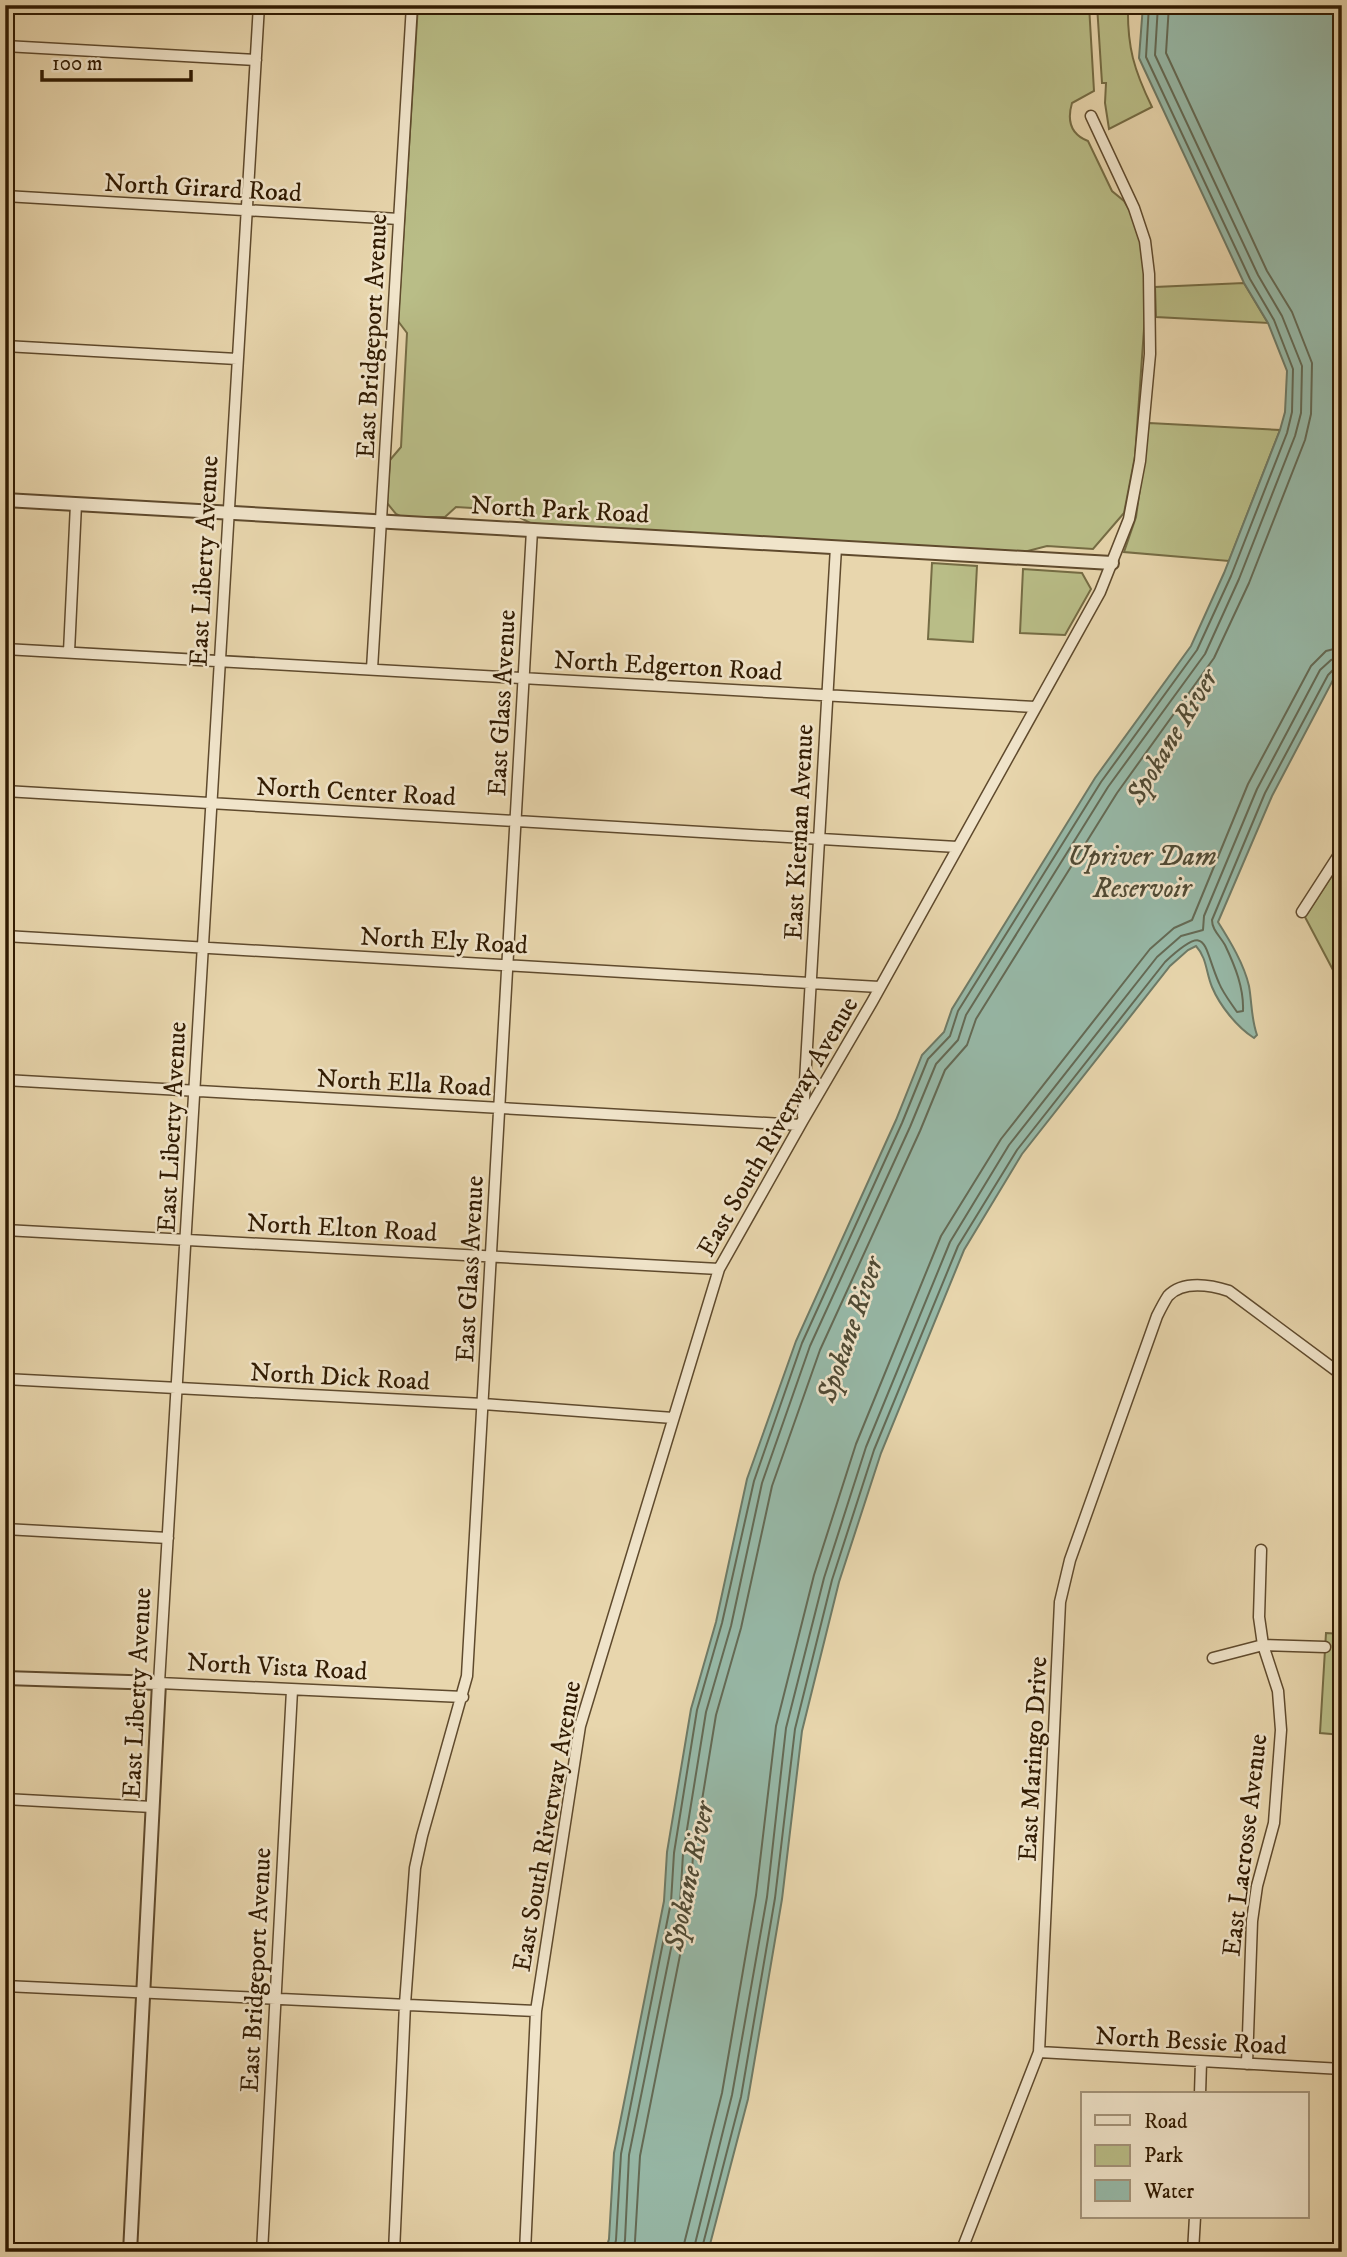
<svg xmlns="http://www.w3.org/2000/svg" width="1347" height="2257" viewBox="0 0 1347 2257" font-family="'IM FELL DW Pica',serif">
<rect width="100%" height="100%" fill="#e8d6ad"/>
<filter id="stains"><feTurbulence type="fractalNoise" baseFrequency=".00286" numOctaves="4"/><feColorMatrix values="0 0 0 0 .2 0 0 0 0 .09 0 0 0 0 .02 0 0 0 .5 -.17"/></filter>
<radialGradient id="worn" r=".72"><stop offset=".6" stop-color="#630" stop-opacity="0"/><stop offset="1" stop-color="#630" stop-opacity=".3"/></radialGradient>
<path fill="#b9bd87" stroke="#756c44" stroke-width="2" d="M418 5H664L666 11 677 8 682 13 685 10 684 5H1089L1094 91 1072 103C1067 120 1070 134 1088 141L1112 191 1124 201 1133 216 1141 242 1145 274V315L1135 456 1124 513 1093 549 1047 546 1020 553 532 524 506 510 456 507 445 517H402L396 514 387 503 390 460 401 447 407 333 398 321Z
M1097 5H1128C1127 47 1134 70 1152 107L1109 129 1105 103 1106 83H1102Z
M1244 283 1268 323 1156 317 1155 287Z
M1149 423 1280 430 1229 561 1124 552 1136 517Z
M932 563 977 566 973 642 928 639Z
M1023 569 1082 573 1091 589 1065 635 1020 633Z
M1342 860V987L1305 917Z
M1326 1633 1342 1634V1735L1320 1733Z"/>
<path fill="#97b9a8" stroke="#6e7a66" stroke-width="2" d="M1143 5H1342V670L1334 678 1272 796 1218 922C1230 941 1244 964 1249 986 1252 1003 1251 1018 1257 1035L1254 1038C1237 1027 1220 1006 1212 987 1206 973 1207 958 1196 946L1188 950 1170 966 1022 1154 964 1250 881 1453 839 1582 802 1731 782 1899 748 2099 708 2252H605L609 2239 614 2153 664 1901 667 1852 691 1709 716 1622 747 1479 796 1341 896 1120 922 1055 944 1032 952 1009 1095 778 1191 646 1224 573 1280 430 1285 412 1287 371 1268 323 1244 283 1139 58Z"/>
<g fill="none" stroke-linecap="round" stroke-linejoin="round">
<path stroke="#646a55" stroke-width="2" d="M613 2252 616 2240 621 2154 671 1902 674 1853 697 1710 722 1623 754 1481 802 1343 902 1123 928 1059 950 1036 958 1011 1101 782 1197 650 1231 576 1287 433 1292 412 1293 369 1274 320 1250 279 1146 57 1149 5
M622 2252 625 2240 629 2155 680 1904 683 1854 706 1712 731 1626 762 1483 810 1346 910 1127 936 1064 958 1040 966 1015 1108 787 1205 654 1239 579 1295 436 1301 413 1302 366 1282 316 1258 275 1155 55 1158 5
M633 2252 635 2241 640 2156 690 1905 693 1855 716 1715 741 1628 772 1486 820 1350 920 1131 945 1070 967 1045 976 1019 1117 793 1214 658 1249 583 1305 440 1311 414 1312 363 1292 312 1267 271 1166 53 1169 5
M682 2252 722 2093 756 1895 776 1726 814 1575 856 1444 941 1236 1001 1139 1150 949 1174 928 1192 920 1248 784 1311 666 1326 651 1342 647
M693 2252 732 2095 767 1897 786 1728 824 1578 866 1447 950 1242 1009 1145 1157 957 1181 936 1203 930 1204 916 1257 789 1320 670 1331 660 1342 657
M701 2252 741 2097 775 1898 795 1729 832 1580 874 1450 958 1246 1017 1150 1165 962C1209 921 1202 944 1219 983 1223 993 1231 1003 1237 1012L1243 1011C1244 988 1235 966 1225 945 1220 936 1212 930 1212 920L1265 793 1328 675 1336 667 1342 666"/>
<g stroke="#5f4a2d" stroke-width="13">
<path id="minor" d="M259 5 159 1683 463 1697
M5 46 256 60
M5 196 399 219
M5 346 237 359
M5 649 1035 707
M69 652 76 504
M372 669 412 5
M5 791 957 847
M1302 912 1342 850
M5 936 879 987
M5 1080 800 1125
M803 1116 836 547
M5 1230 719 1269
M5 1379 483 1404 673 1418
M5 1529 168 1538
M1213 1658 1263 1645 1325 1647
M5 1799 152 1807
M5 1986 536 2011
M5 2002 6 1986
M1039 2052 1342 2069
M1247 2064 1252 1921 1257 1886 1274 1823 1281 1730 1278 1691 1263 1645 1259 1617 1261 1550
M1200 2094 1201 2062
M963 2249 1022 2252
M262 2252 292 1690
M394 2252 405 2004 415 1868 422 1836 467 1676 532 530
M525 2252 536 2011 580 1726 719 1269 803 1120 872 1002 1100 592 1129 519 1140 461 1150 354 1149 274 1145 241 1134 208 1091 116
M961 2252 1039 2052 1060 1602 1070 1560 1157 1316C1160 1310 1164 1302 1168 1296 1183 1280 1211 1285 1229 1291L1342 1375
M1193 2252 1195 2217"/>
</g>
<g stroke="#5f4a2d" stroke-width="16">
<path id="tertiary" d="M5 500 1112 563
M5 1678 159 1683 130 2252"/>
</g>
<use href="#minor" stroke="#f0e4ca" stroke-width="10"/>
<use href="#tertiary" stroke="#f0e4ca" stroke-width="12"/>
</g>
<g text-anchor="middle" stroke-width="5" stroke-linejoin="round" paint-order="stroke">
<g font-size="26" fill="#311b02" stroke="#f0e4ca">
<text transform="translate(203 187) rotate(3)" y="9">North Girard Road</text>
<text transform="translate(371 336) rotate(-87)" y="9">East Bridgeport Avenue</text>
<text transform="translate(560 509) rotate(3)" y="9">North Park Road</text>
<text transform="translate(203 561) rotate(-87)" y="9">East Liberty Avenue</text>
<text transform="translate(668 665) rotate(3)" y="9">North Edgerton Road</text>
<text transform="translate(501 703) rotate(-87)" y="9">East Glass Avenue</text>
<text transform="translate(356 791) rotate(3)" y="9">North Center Road</text>
<text transform="translate(798 832) rotate(-87)" y="9">East Kiernan Avenue</text>
<text transform="translate(444 940) rotate(3)" y="9">North Ely Road</text>
<text transform="translate(404 1082) rotate(3)" y="9">North Ella Road</text>
<text transform="translate(777 1126) rotate(-60)" y="9">East South Riverway Avenue</text>
<text transform="translate(171 1127) rotate(-87)" y="9">East Liberty Avenue</text>
<text transform="translate(342 1227) rotate(3)" y="9">North Elton Road</text>
<text transform="translate(469 1269) rotate(-87)" y="9">East Glass Avenue</text>
<text transform="translate(340 1376) rotate(3)" y="9">North Dick Road</text>
<text transform="translate(277 1666) rotate(3)" y="9">North Vista Road</text>
<text transform="translate(136 1693) rotate(-87)" y="9">East Liberty Avenue</text>
<text transform="translate(1032 1759) rotate(-87)" y="9">East Maringo Drive</text>
<text transform="translate(546 1826) rotate(-80)" y="9">East South Riverway Avenue</text>
<text transform="translate(1244 1845) rotate(-83)" y="9">East Lacrosse Avenue</text>
<text transform="translate(255 1970) rotate(-87)" y="9">East Bridgeport Avenue</text>
<text transform="translate(1191 2040) rotate(3)" y="9">North Bessie Road</text>
</g>
<g font-size="28" font-style="italic" fill="#504a34" stroke="#f0e4ca">
<text transform="translate(1171 736) rotate(-59)" y="10">Spokane River</text>
<text x="1142" y="865">Upriver Dam<tspan x="1142" dy="32">Reservoir</tspan></text>
<text transform="translate(849 1329) rotate(-71)" y="10">Spokane River</text>
<text transform="translate(688 1876) rotate(-78)" y="10">Spokane River</text>
</g>
</g>
<rect width="1347" height="2257" fill="none" stroke="#e8d6ad" stroke-width="28"/>
<rect x="7" y="7" width="1333" height="2243" fill="none" stroke="#311b02" stroke-width="3.5"/>
<rect x="14" y="14" width="1319" height="2229" fill="none" stroke="#311b02" stroke-width="2"/>
<rect x="1081" y="2092" width="228" height="126" fill="#f0e4ca" stroke="#a4947a" stroke-width="2"/>
<rect x="1095" y="2115" width="35" height="10" fill="#f0e4ca" stroke="#a4947a" stroke-width="2"/>
<text x="1144" y="2128" font-size="21" fill="#311b02">Road</text>
<rect x="1095" y="2145" width="35" height="21" fill="#b9bd87" stroke="#a4947a" stroke-width="2"/>
<text x="1144" y="2162" font-size="21" fill="#311b02">Park</text>
<rect x="1095" y="2180" width="35" height="21" fill="#97b9a8" stroke="#a4947a" stroke-width="2"/>
<text x="1144" y="2198" font-size="21" fill="#311b02">Water</text>
<path d="M42 70v10h149v-10" fill="none" stroke="#311b02" stroke-width="3.5"/>
<text x="52" y="70" font-size="21" fill="#311b02" stroke="#f0e4ca" stroke-width="5" paint-order="stroke">100 m</text>
<rect width="100%" height="100%" filter="url(#stains)"/>
<rect width="100%" height="100%" fill="url(#worn)"/>
</svg>
